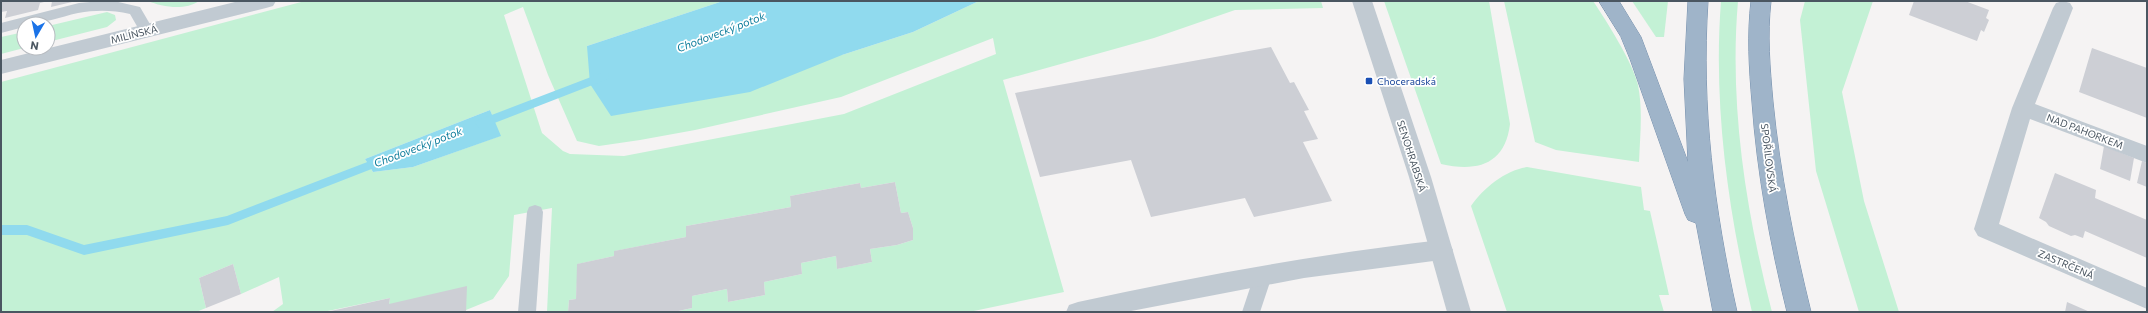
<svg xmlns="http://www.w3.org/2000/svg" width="2148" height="313" viewBox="0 0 2148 313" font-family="Commissioner,sans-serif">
<rect width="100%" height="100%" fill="#f5f3f3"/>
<path fill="#c3f1d5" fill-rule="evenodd" d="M148 1H199C185 11 162 7 148 1Z
M305 1H723L587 46 842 55 913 32 979 1H1321L1323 8 1235 10 1154 38 1003 80 1064 292 969 312H674L692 308V296L727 289 728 302 765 295 764 282 802 274 801 263 836 256 837 269 841 268 872 262 870 249 897 245 913 240V228L908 212 901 213 895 182 861 188 860 183 790 196 791 207 686 226V237L615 251 614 256 578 264 576 299 569 300 568 312H547L552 208 514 215 509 276 493 299 466 310 389 304 390 298 323 312H272L283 304 279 277 241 294 233 264 199 278 206 308 196 312H1V82ZM523 7 548 75 577 141 599 146 640 140 695 130 841 97 993 38 996 54 844 114 624 156 570 154 563 151 542 133 504 15ZM490 110 500 136 413 167 373 172 365 159Z
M1384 1H1489L1510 124C1505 165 1477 172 1441 164Z
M1504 1H1593C1606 20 1633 63 1638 85 1643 110 1640 137 1639 162L1556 150 1535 142Z
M1632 1H1668L1664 37H1656Z
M1721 1H1738C1729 105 1746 212 1772 312H1752C1728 210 1713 106 1721 1Z
M1805 1H1873L1842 92 1864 201 1899 312H1859L1816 171 1800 20Z
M107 12 115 15 116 20 107 27 48 42V26Z
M24 32V48L1 54V37Z
M1527 167 1641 187 1644 210 1650 211 1669 295H1659L1664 312H1507L1471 206C1483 188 1506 170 1527 167Z"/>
<path fill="#90daee" d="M723 1H979L913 32 842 55 750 92 611 116 590 84 587 46Z
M490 110 501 136 413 167 373 172 365 159Z"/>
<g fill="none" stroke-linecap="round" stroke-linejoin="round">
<path fill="#90daee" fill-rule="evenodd" d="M604 72 608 73 609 76 608 79 484 127 480 128 475 124 476 121Z
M383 156 387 157 389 160 387 163 228 225 84 255 27 235H1V225H27L84 245 227 216Z"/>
</g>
<path fill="#cdcfd5" d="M1 1H44V2L40 3 38 10 5 18 7 11 1 12Z
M52 1H72V2L51 7Z
M1914 1H1965L1989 10 1986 18 1989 20 1984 32 1981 30 1977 41 1909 15Z
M1271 47 1290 83 1294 82 1309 110 1304 111 1318 139 1303 142 1332 201 1254 217 1245 198 1151 217 1131 160 1040 177 1015 93Z
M2092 48 2147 68V118L2079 92Z
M2104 146 2134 158 2130 181 2100 169Z
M2142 161 2147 163V187L2137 183Z
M2055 173 2096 190 2095 198 2147 220V258L2085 231 2083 238 2075 235 2071 236 2049 226 2046 222 2039 218Z
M895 182 901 213 908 212 913 228V240L897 245 870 249 872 262 837 269 836 256 801 263 802 274 764 282 765 295 728 302 727 289 692 296V308L674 312H568L569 300 576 299 577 264 614 256V251L686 237V226L791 207 790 196 860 183 861 188Z
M233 264 241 294 206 308 199 278Z
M467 286 466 312H326L390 298 389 304Z
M2067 302 2090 312H2065Z"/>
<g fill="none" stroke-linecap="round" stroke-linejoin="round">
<g stroke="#7690ad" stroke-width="1">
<path id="trunk" d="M1599 1H1619L1641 37 1688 162 1684 79 1688 1H1708C1701 107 1714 209 1737 312H1713L1696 223 1688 220 1685 214 1630 59 1621 37Z
M1751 1H1771C1767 35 1770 68 1773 102 1780 173 1794 243 1811 312H1787C1770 243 1757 173 1752 102 1749 68 1747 35 1751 1Z"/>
</g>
<path fill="#c1cad2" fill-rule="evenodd" d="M101 1H114L140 7 154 31 152 35H142L130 14C112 10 96 10 78 13 60 17 43 24 24 24V27L1 33V23L79 3Z
M535 205 541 207 543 212 536 312H518L527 212 529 207Z
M1263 269 1269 271 1272 276 1260 312H1242L1254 276 1257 271Z"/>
<path fill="#c1cad2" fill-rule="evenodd" d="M239 1H276L273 6 266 8 1 74V60Z
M2063 1 2070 3 2073 8 2035 104 2147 146V163L2030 119 1999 224 2147 288V309L1978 236 1974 229 2012 108 2053 8 2056 3Z
M1441 240 1449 243 1453 250 1449 257 1441 260 1304 278 1126 312H1066L1069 305 1078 302C1198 276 1319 254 1441 240Z"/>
<path fill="#c1cad2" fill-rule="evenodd" d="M1352 1H1372L1431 177 1471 312H1447L1409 177Z"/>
<use href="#trunk" fill="#9fb4c9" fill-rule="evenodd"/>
</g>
<rect fill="#1a4fb4" stroke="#fff" stroke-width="1.5" x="1365" y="77" width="8" height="8" rx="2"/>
<g text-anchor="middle" stroke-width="3.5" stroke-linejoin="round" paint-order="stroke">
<g font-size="10" fill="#4a5661" stroke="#fff">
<text transform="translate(134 34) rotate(-14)" y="4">MILÍNSKÁ</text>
<text transform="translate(2085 131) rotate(21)" y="4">NAD PAHORKEM</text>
<text transform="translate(1412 156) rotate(72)" y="4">SENOHRABSKÁ</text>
<text transform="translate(1769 158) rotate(83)" y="4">SPOŘILOVSKÁ</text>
<text transform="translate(2066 264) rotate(23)" y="4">ZASTRČENÁ</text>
</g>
<g font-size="10" fill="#164399" stroke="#fff" text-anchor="start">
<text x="1377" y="85">Choceradská</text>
</g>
<g font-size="11" font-style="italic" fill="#0c7c9b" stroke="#fff">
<text transform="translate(721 32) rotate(-21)" y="4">Chodovecký potok</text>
<text transform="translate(418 147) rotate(-21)" y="4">Chodovecký potok</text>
</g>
</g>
<rect width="2148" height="313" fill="none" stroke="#4a5661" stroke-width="4"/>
<g transform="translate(36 36) rotate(189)"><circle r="19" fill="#ffffff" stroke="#b7bbc0"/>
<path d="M0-3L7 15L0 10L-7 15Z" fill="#1a73e8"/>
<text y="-6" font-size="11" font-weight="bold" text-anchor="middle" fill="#4a5661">N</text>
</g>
</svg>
